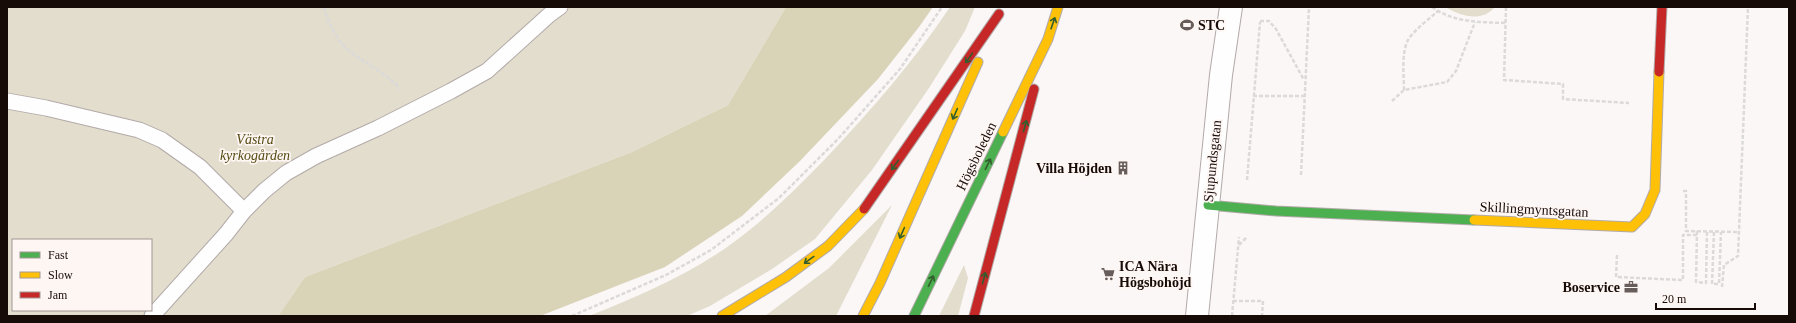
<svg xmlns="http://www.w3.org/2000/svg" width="1796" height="323" viewBox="0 0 1796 323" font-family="Georgia,serif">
<rect width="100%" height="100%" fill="#fbf7f6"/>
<path fill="#e2ddcd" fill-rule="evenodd" d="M7 7H786L728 105 632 152 305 277 278 316H7ZM13 240H151V310H13Z
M950 7H975L965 31 929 88 872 170 815 239 772 269 710 306 687 316H589C639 296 691 274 734 242 768 217 798 187 828 156 872 109 914 61 950 7Z
M1445 7H1495C1481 23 1461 16 1445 7Z
M892 205 836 316H765L829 268Z
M964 265 968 278 958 316H939Z"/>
<path fill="#d9d3b8" d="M786 7H933L919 27 878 79 800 161 742 216 665 267 540 316H278L305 277 632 152 728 105Z"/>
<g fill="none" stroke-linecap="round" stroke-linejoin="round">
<g stroke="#b2aaa8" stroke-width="17">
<path id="lane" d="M7 101 46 108 139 130 162 140 200 167 244 211 226 234 152 316
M244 211 264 191 286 173 316 156 378 128 451 91 487 71 549 15 560 7"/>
</g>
<g stroke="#b2aaa8" stroke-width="24">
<path id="street" d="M1197 316 1221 75 1231 7"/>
</g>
<g stroke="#b2aaa8" stroke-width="11">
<path id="fast" d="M1208 205 1276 211 1474 220
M914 316 1003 132"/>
</g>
<g stroke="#b2aaa8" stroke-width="11">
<path id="slow" d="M1003 132 1048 39 1058 7
M1474 220 1632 227 1645 214 1655 190 1659 72
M722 316 786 277 828 246 864 209
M863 316 880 283 978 62"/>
</g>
<g stroke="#b2aaa8" stroke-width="11">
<path id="jam" d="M1659 72 1662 7
M864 209 999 14
M974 316 1034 89"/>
</g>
<path stroke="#dbd9d9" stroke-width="2.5" stroke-dasharray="4 2" stroke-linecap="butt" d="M324 7C328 23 336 39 348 50 365 64 386 72 400 89
M1432 7C1454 23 1480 22 1506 23
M1506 7 1504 80 1563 84V99L1629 103
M1260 21H1269L1276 29 1304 80
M1404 90C1404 75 1401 54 1408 40 1415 29 1428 20 1438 11
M1253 96H1305
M1392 101 1404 90 1447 82 1456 71 1475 22
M1301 175 1309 7
M1247 180 1260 22
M1683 191H1686V231L1739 232
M1697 231 1696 282 1706 283 1707 231
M1714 232 1712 284H1719L1721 232
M1239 245 1247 237
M1617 255 1616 277 1683 280V235H1697
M1722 287 1724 265 1738 256 1748 7
M1233 301H1263L1262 316
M572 316 666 275 711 250 779 198 838 139 900 69 942 7
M1232 316 1239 237"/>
<use href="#lane" stroke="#fefefe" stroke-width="15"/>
<use href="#street" stroke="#fefefe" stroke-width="22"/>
<use href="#fast" stroke="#4caf50" stroke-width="9"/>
<use href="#slow" stroke="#ffc107" stroke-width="9"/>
<use href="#jam" stroke="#c62828" stroke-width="9"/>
</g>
<defs><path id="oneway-shaft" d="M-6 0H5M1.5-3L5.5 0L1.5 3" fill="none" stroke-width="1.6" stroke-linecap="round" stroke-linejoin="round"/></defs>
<g stroke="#325d2c">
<use href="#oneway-shaft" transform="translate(1053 23) rotate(-71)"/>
<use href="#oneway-shaft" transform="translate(969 58) rotate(125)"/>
<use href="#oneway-shaft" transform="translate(955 114) rotate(114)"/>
<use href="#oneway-shaft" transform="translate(1025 126) rotate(-75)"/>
<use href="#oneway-shaft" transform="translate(988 164) rotate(-64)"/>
<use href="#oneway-shaft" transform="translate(895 165) rotate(126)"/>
<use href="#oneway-shaft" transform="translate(902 233) rotate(114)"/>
<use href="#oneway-shaft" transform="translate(809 260) rotate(144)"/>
<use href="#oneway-shaft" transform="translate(984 278) rotate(-75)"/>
<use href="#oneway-shaft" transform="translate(931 281) rotate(-64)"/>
</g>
<defs>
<g id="stadium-bare" transform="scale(1.08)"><path d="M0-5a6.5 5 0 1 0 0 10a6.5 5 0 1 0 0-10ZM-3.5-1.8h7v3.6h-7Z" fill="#675e5b" stroke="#fef6f3" stroke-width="2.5" paint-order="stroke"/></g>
<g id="building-bare" transform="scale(1.08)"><path d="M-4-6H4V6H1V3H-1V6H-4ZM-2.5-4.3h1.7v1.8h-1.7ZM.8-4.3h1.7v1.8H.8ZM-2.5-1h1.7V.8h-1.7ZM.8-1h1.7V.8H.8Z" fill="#675e5b" stroke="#fef6f3" stroke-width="2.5" paint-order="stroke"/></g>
<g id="supermarket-bare" transform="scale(1.08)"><path d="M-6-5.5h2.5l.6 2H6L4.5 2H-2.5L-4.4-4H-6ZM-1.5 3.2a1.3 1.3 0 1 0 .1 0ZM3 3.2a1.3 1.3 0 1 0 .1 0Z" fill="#675e5b" stroke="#fef6f3" stroke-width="2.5" paint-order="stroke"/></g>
<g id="office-bare" transform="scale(1.08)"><path d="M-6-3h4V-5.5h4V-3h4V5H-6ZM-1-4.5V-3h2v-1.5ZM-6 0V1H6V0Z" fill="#675e5b" stroke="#fef6f3" stroke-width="2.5" paint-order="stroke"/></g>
</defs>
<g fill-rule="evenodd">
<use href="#stadium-bare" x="1187" y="25"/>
<use href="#building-bare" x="1123" y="168"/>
<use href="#supermarket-bare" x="1108" y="274"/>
<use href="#office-bare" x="1631" y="287"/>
</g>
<g text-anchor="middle" stroke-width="3.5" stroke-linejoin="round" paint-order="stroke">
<g font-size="14" font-weight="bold" fill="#170b07" stroke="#fef6f3" text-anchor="start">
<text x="1198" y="30">STC</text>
<text x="1112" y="173" text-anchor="end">Villa Höjden</text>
<text x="1119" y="271">ICA Nära<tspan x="1119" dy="16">Högsbohöjd</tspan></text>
<text x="1620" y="292" text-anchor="end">Boservice</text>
</g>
<g font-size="14" font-style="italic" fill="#554b12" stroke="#fef6f3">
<text x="255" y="144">Västra<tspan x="255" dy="16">kyrkogården</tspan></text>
</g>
<g font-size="14" fill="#170b07" stroke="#fef6f3">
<text transform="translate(976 156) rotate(-64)" y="5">Högsboleden</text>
<text transform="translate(1212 161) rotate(-84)" y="5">Sjupundsgatan</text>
<text transform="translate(1534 209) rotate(3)" y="5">Skillingmyntsgatan</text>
</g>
</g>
<rect width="1796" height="323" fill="none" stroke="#170b07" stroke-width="16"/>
<rect x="12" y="239" width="140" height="72" fill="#fef6f3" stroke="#a29895"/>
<rect x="20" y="252" width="20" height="6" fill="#4caf50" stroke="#a29895"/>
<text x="48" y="259" font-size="12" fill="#170b07">Fast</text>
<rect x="20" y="272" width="20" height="6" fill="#ffc107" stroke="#a29895"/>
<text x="48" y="279" font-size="12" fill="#170b07">Slow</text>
<rect x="20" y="292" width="20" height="6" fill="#c62828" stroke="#a29895"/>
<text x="48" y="299" font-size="12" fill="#170b07">Jam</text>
<path d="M1656 303v6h99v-6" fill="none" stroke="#170b07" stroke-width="2"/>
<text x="1662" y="303" font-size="12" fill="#170b07" stroke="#fef6f3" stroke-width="3" paint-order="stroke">20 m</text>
</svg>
